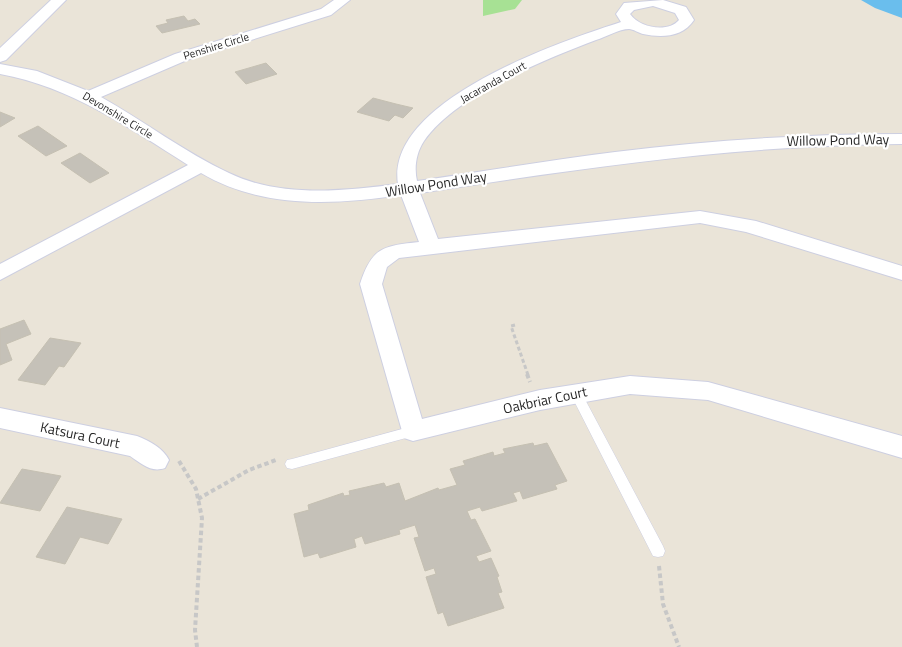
<svg xmlns="http://www.w3.org/2000/svg" width="902" height="647" viewBox="0 0 902 647" font-family="'Titillium Web',sans-serif">
<rect width="100%" height="100%" fill="#eae4d8"/>
<path fill="#a7e194" d="M483 0H522L515 9 483 16Z"/>
<path fill="#6abeed" d="M861 0H902V18L875 8Z"/>
<path fill="#c5c1b8" stroke="#c5c0b2" d="M184 16 188 21 195 19 200 24 162 33 156 26 168 23 166 20Z
M266 63 277 74 246 84 235 72Z
M373 98 396 104 413 108 403 118 395 115 389 121 357 112Z
M0 112 15 118 0 127Z
M38 126 67 146 46 156 18 136Z
M80 153 109 173 90 183 61 163Z
M24 320 31 334 6 344 12 360 0 365V329Z
M50 338 81 343 64 367 59 366 45 385 18 380Z
M533 443 534 446 547 443 567 481 555 485 557 489 523 499 520 491 513 493 517 501 482 511 480 507 467 511 471 520 475 519 491 551 476 556 479 562 491 558 499 576 497 577 502 592 498 593 504 608 448 626 443 612 438 614 426 577 436 574 434 568 425 571 414 538 419 537 415 525 399 530 400 534 365 544 362 536 354 539 356 547 320 558 318 553 304 557 294 514 309 510 308 505 343 493 344 496 350 495 349 491 384 483 386 487 399 483 405 501 438 488 439 490 457 485 450 469 465 465 463 461 493 452 494 456 505 453 503 449Z
M22 469 61 476 40 511 0 503Z
M67 507 122 519 108 544 80 537 65 564 36 557Z"/>
<g fill="none" stroke-linecap="round" stroke-linejoin="round">
<g stroke="#cdcfe1" stroke-width="1">
<path id="lane" d="M576 388 580 390 663 546 665 551 663 556 658 557 653 556 570 393 572 390Z
M413 426 417 427 419 431 417 435 292 469 287 468 285 464 287 460 292 459Z"/>
</g>
<g stroke="#cdcfe1" stroke-width="2">
<path id="street" d="M51 0H66L6 60 0 62V48Z
M334 0H350L331 15 187 60 101 97C144 121 184 152 229 173 280 198 344 191 398 184 385 101 559 42 621 22L616 14 624 3 663 0 686 7 694 20C683 37 662 38 643 34 639 33 633 29 629 29 619 29 606 37 596 40 546 59 454 96 424 141 416 153 414 168 417 181 483 172 549 160 615 152 710 140 806 134 902 134V144C736 145 583 168 420 193L438 239 700 211 756 221 902 266V280L746 232 700 223 399 258 387 267 382 284 422 419 540 390 630 376 708 382 902 436V458L708 400 630 394 540 410 413 441 404 438 360 284C372 247 383 246 419 242L401 195C334 205 262 209 201 173L0 280V264L188 165C128 127 71 87 0 74V64L37 71 88 91 175 54 321 9ZM653 6 675 13 679 20C668 33 640 28 630 14L634 10Z
M0 408 137 436C150 441 163 448 169 460L165 468C151 473 142 464 130 456L0 428Z"/>
</g>
<path stroke="#c7c7c7" stroke-width="3" stroke-dasharray="4 2.5" stroke-linecap="butt" d="M515 325 511 326 528 375"/>
<path stroke="#c7c7c7" stroke-width="4" stroke-dasharray="4.5 3" stroke-linecap="butt" d="M527 374 530 382
M179 461 196 489 202 518 195 630 197 647
M198 499 249 470 276 460
M659 566 663 604 679 647"/>
<use href="#lane" fill="#fff" fill-rule="evenodd"/>
<use href="#street" fill="#fff" fill-rule="evenodd"/>
</g>
<g text-anchor="middle" stroke-width="4.5" stroke-linejoin="round" paint-order="stroke">
<g font-size="11" fill="#272727" stroke="#fff">
<text transform="translate(216 46) rotate(-17)" y="4">Penshire Circle</text>
<text transform="translate(493 82) rotate(-29)" y="4">Jacaranda Court</text>
<text transform="translate(118 115) rotate(31)" y="4">Devonshire Circle</text>
</g>
<g font-size="14" fill="#272727" stroke="#fff">
<text transform="translate(838 140) rotate(-1)" y="5">Willow Pond Way</text>
<text transform="translate(436 184) rotate(-9)" y="5">Willow Pond Way</text>
<text transform="translate(545 400) rotate(-12)" y="5">Oakbriar Court</text>
<text transform="translate(80 435) rotate(12)" y="5">Katsura Court</text>
</g>
</g>
</svg>
